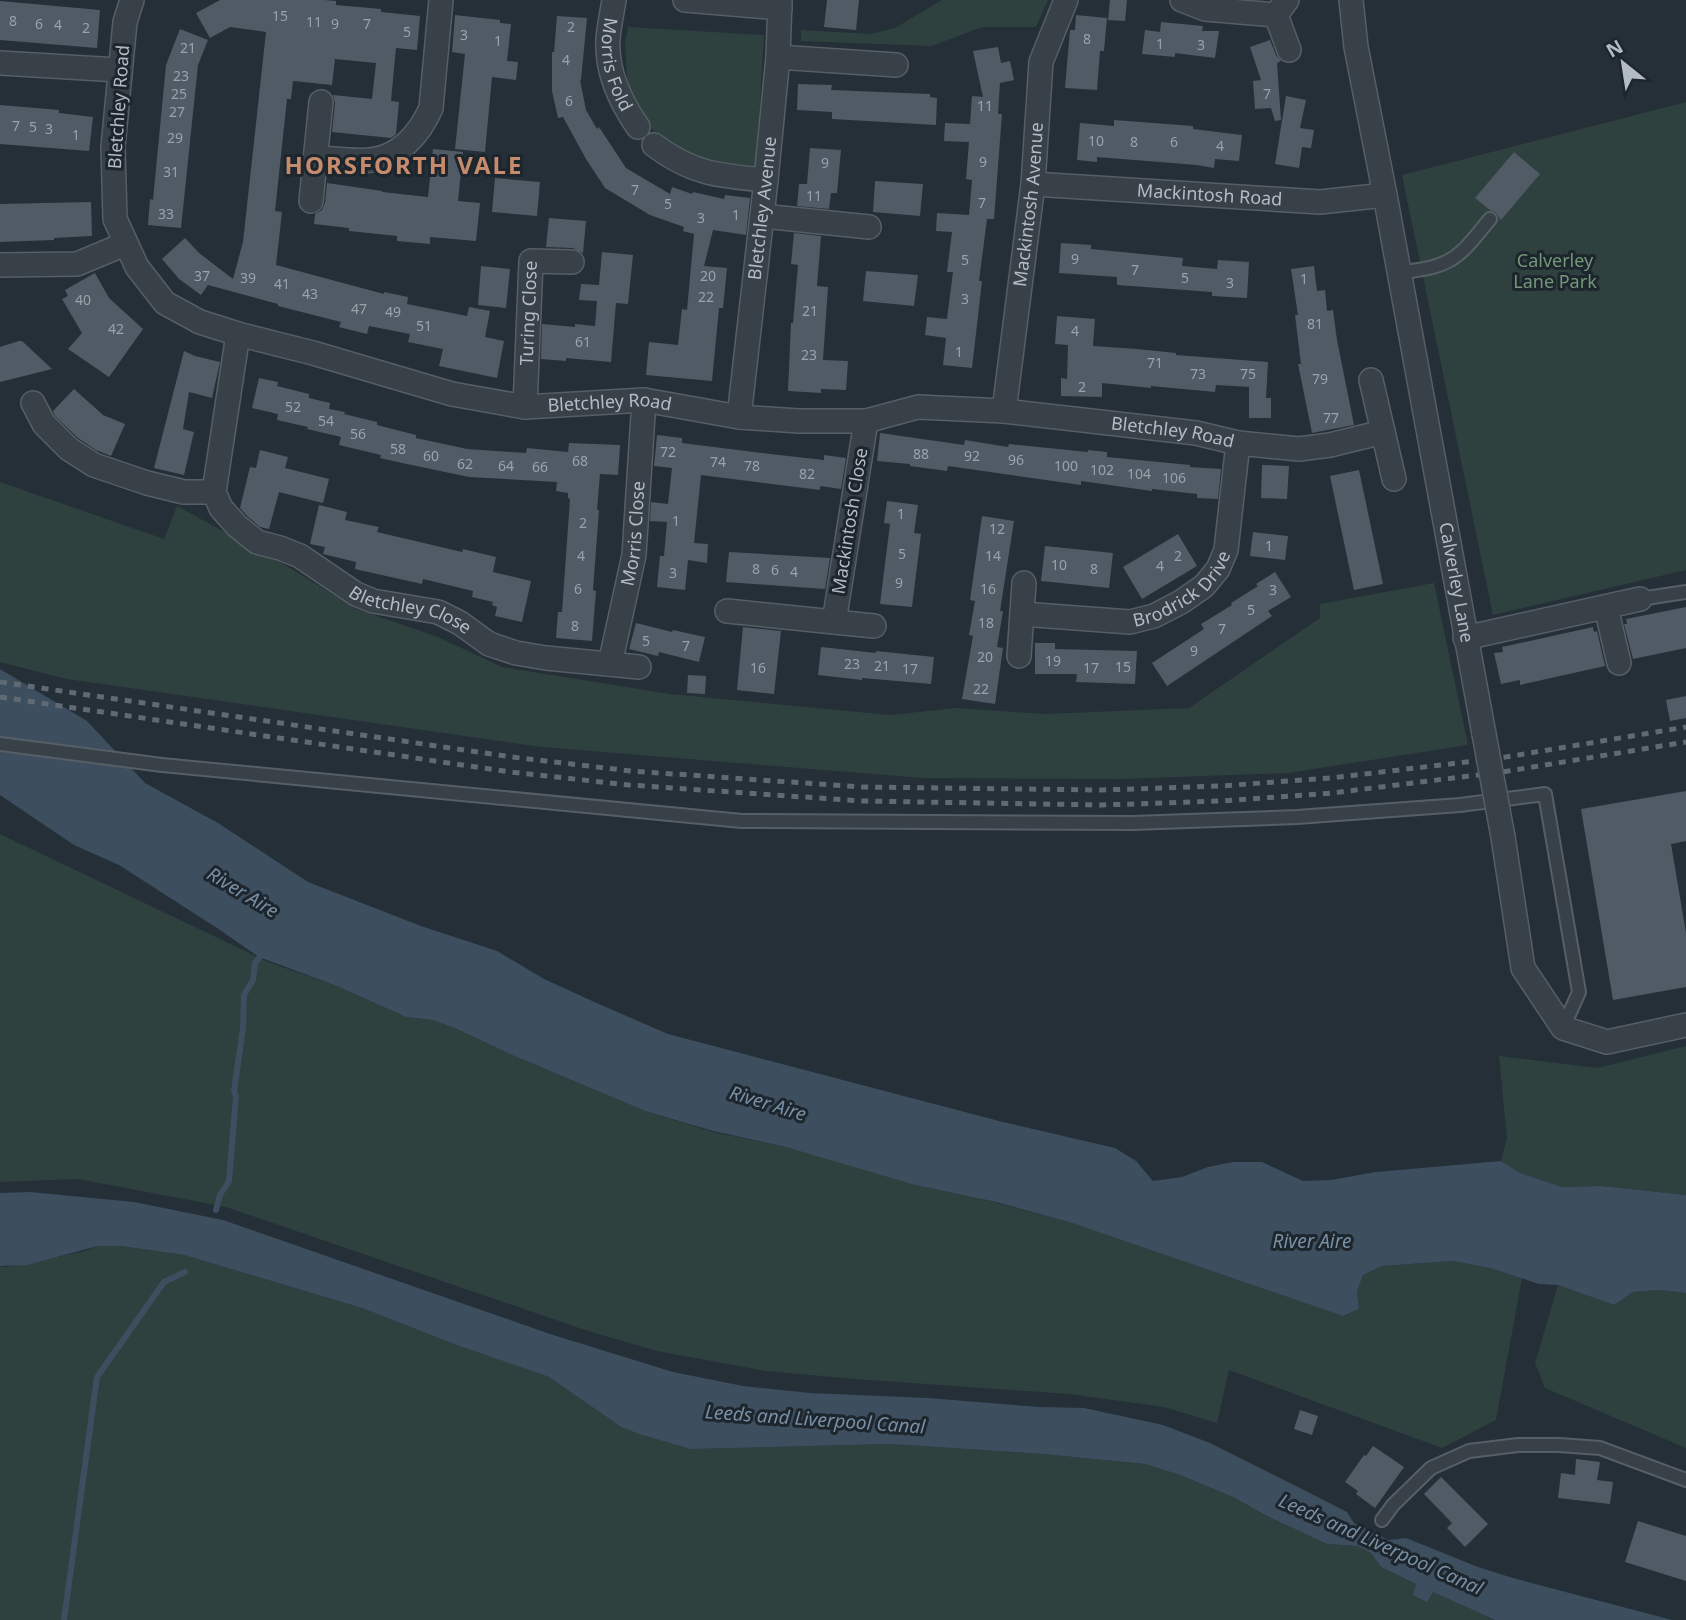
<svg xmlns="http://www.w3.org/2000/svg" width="1686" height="1620" viewBox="0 0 1686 1620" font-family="'Noto Sans',sans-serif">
<rect width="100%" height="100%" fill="#252f37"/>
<path fill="#2e413f" d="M942 0H1048L1036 27H982L932 46 801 41V30L871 34 895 28Z
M628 27 764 35 756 171 704 165 660 138 649 125 632 95 627 78 625 44Z
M1686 102V570L1493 615 1402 175Z
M0 482 164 539 177 506 292 569 356 609 438 637 502 667 670 694 889 715 957 708 1045 714 1189 708 1320 618V604L1434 583 1468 745 1288 773 1122 779 922 778 542 747 67 679 0 662Z
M0 834 268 962 337 986 406 1017 433 1020 457 1029 510 1054 645 1111 713 1132 786 1147 1069 1222 1343 1316 1359 1309 1357 1292 1363 1275 1382 1266 1453 1261 1490 1268 1522 1278 1496 1420 1442 1448 1229 1370 1217 1423 1164 1407 1069 1394 856 1379 765 1371 657 1351 588 1331 226 1207 78 1179 0 1182Z
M1686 1046V1195L1602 1186 1562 1187 1520 1173 1501 1161 1507 1138 1499 1056 1598 1068Z
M98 1246H121L184 1255 362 1308 454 1344 549 1377 621 1427 639 1434 690 1449 890 1444 1043 1454 1145 1464 1180 1475 1233 1497 1267 1516 1327 1544 1358 1546 1371 1553 1381 1567 1416 1584 1413 1596 1433 1592 1495 1620H0V1266L6 1267 82 1252Z
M1558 1285 1614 1305 1633 1292 1660 1290 1686 1293V1448L1545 1388 1535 1363Z"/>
<path fill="#3d4e5f" d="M0 669 87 721 145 783 218 823 308 882 421 926 497 951 544 979 601 1005 668 1034 999 1121 1115 1148 1136 1161 1153 1181 1182 1177 1208 1167 1233 1162H1262L1303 1181 1331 1180 1376 1172 1501 1161 1520 1173 1562 1187 1602 1186 1686 1195V1293L1660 1290 1633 1292 1614 1305 1558 1285 1539 1284 1490 1268 1453 1261 1382 1266 1363 1275 1357 1292 1359 1309 1343 1316 1069 1222 996 1202 912 1184 786 1147 713 1131 645 1111 510 1054 457 1029 433 1020 406 1017 337 986 259 957 220 930 119 865 74 845 0 795Z
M30 1192 134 1202 223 1220 550 1334 673 1372 743 1386 810 1393 928 1398 1039 1407 1084 1408 1163 1425 1210 1443 1296 1486 1347 1512 1354 1523 1388 1540 1406 1538 1478 1567 1513 1578 1672 1620H1495L1433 1592 1427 1602 1413 1595 1416 1584 1381 1567 1371 1553 1358 1546 1327 1544 1267 1516 1233 1497 1180 1475 1145 1464 1043 1454 890 1444 690 1449 639 1434 621 1427 549 1377 454 1344 362 1308 184 1255 121 1246H98L27 1265 0 1266V1193Z"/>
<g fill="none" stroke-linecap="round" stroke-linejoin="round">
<path stroke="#3d4e5f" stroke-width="6" d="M216 1210 220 1195 229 1181 236 1096 234 1091 243 1028 244 995 253 980 255 963 263 953
M64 1620 97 1377 164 1282 185 1272"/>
</g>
<path fill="#505b66" d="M220 0H324L336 1V5L381 9V12L420 16 417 50 396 48 391 101 399 102 396 134 391 138 332 132 335 103 333 95 372 99 376 63 335 59 332 85 293 81 291 99H287L275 211 282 212 276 265 384 294V292L408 297 407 304 467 316 469 307 490 311 485 337 504 341 497 378 439 366 443 349 408 342 410 334 369 326 367 334 339 327 341 322 278 306V304L208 285 201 295 179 279 162 259 185 238 199 253 233 279 243 242 266 32 230 27 210 38 196 13Z
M827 0H859L856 30 824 27Z
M1110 0H1127L1125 21 1108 20Z
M0 1 100 10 97 48 0 40Z
M455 15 500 20V23L511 24 507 61 518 62 516 80 492 77 485 152 455 149 465 54 452 52Z
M1076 15 1107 18 1104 51H1100L1097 90 1065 88 1070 30H1075Z
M557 16 587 18 581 80H580L586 110 597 129 599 127 626 168 670 194 672 187 692 194 693 192 724 199 725 195 750 198 746 235 713 230 704 266 727 268 723 308H719L712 381 646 375 649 342 678 345 682 309 687 310 694 234 683 231 684 227 650 215 605 188 586 159 563 117 558 118 552 91V52H554Z
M1161 22 1203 26 1202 31H1219L1215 58 1175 53V57L1142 54 1145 30 1160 32Z
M180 29 208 40 198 65 181 228 148 225 150 199 153 200 166 65Z
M1270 40 1276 55 1281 61 1277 63 1281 120 1275 121 1271 108 1255 109 1253 81 1261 80 1250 47Z
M998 47 1001 63 1010 61 1014 80 1000 83 998 114H1002L994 219H987L979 281H982L972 368 943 365 946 338 925 335 927 317 947 319 953 272H947L952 232 936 231 937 213 969 215 972 180 966 179 969 142 944 141 945 123 970 124 972 96 983 97 973 51Z
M798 84 832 85 831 90 930 94V97L937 98 936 125 832 119V112L797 110Z
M1286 96 1306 100 1300 128 1314 130 1311 148 1302 147 1299 168 1275 164Z
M0 105 59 110V113L93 117 89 151 0 144Z
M1114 120 1193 126V129L1242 135 1239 161 1215 159 1214 168 1197 165 1097 157V162L1077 160 1080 123 1114 126Z
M810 148 841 150 837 193H831L829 209 797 206 799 184H807Z
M433 149 463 152 458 201 480 203 476 241 430 237V244L397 241V236L349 231V228L314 224 315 214 322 210 325 203 327 183 382 191V192L428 197Z
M1514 152 1540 174 1501 220 1495 212 1490 210 1475 198Z
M495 178 540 182 537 216 492 212Z
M875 181 923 184 920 216 873 212Z
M91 202 92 236 54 238V240L0 242V204Z
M549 218 586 221 583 253 573 248 546 247Z
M794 233 821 236 817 286 828 287 823 360 848 361 846 390 821 389V393L788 391 791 323H793L798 265 791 264Z
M1061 243 1091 245V249L1183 258 1182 266 1217 269 1218 260 1249 262 1247 298 1212 296V292L1117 285V277L1059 273Z
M602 252 633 255 628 304 616 303 611 362 566 358V361L541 359 542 324 575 327V324L595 326 597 301 579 300 581 284 599 285Z
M481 266 510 269 506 308 478 305Z
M1314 266 1317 291 1325 290 1327 311 1333 310 1337 340 1354 425 1312 433 1298 364H1301L1295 315H1298L1291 269Z
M866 271 918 275 914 306 863 301Z
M95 273 109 298 143 329 109 377 68 349 82 333 62 299 68 296 65 290Z
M1057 316 1095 319 1093 346 1137 349 1176 353V355L1268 362 1266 398H1271V418H1249V387L1216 385 1215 392 1151 386V388L1102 383V397L1061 396V378L1067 379 1068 345 1055 344Z
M19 341H22L52 369 0 382V347Z
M184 351 195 356 220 362 212 398 189 392 183 429 194 432 184 475 154 468Z
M259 378 278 382 277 386 309 394V398L330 403 329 409 345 412 344 414 377 422V425L416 435V438L467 449 526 453 527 448 568 452 569 443 620 445 618 475 600 474 597 510H599L593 590 596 591 592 641 556 638 558 612H562L570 499 568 498V493L556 491 557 482 469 477 402 463 380 458 381 455 339 445 341 437 307 429 308 427 277 420 278 414 252 408Z
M74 389 103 415 125 424 111 456 96 450 78 438 55 416 53 411Z
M880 433 964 445 965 440 1008 447 1009 444 1088 452V450L1107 452V457L1190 465V467L1221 469 1218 499 1197 498V494L1152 489V491L1081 481V485L948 466 947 471 910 466V464L877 461Z
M657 435 682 438V443L779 455 824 460V455L846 458 841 489 820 486V490L701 475 694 543 708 544 707 563 688 560 685 590 657 587 660 556H664L667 522 650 521 651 502 668 504 672 468 654 466Z
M260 450 288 457 285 468 329 479 323 503 279 492 269 529 260 527 247 516 240 508 250 467 256 468Z
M1262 465 1289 466 1287 499 1261 498Z
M1359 470 1383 584 1354 590 1330 476Z
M887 501 918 505 914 533 921 534 912 607 880 604 890 524 884 523Z
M319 505 347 512 345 520 379 527 377 532 462 552 463 549 496 557 493 572 531 581 522 622 495 616 497 607 492 605 493 602 472 597 473 591 423 579 422 584 355 569 356 562 323 554 325 547 310 544Z
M982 516 1014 521 1000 611H1003L997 647 1003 648 995 704 962 699 973 636 969 635 975 601 970 600Z
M1253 532 1288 536 1285 560 1250 556Z
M1178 534 1197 566 1142 599 1123 567Z
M1045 546 1113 553 1109 588 1041 581Z
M729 552 830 558 825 589 726 582Z
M1275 572 1291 597 1268 611 1272 616 1167 686 1152 663 1204 629 1201 624 1232 605 1231 603 1258 586 1256 584Z
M1686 607V648L1633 659 1624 624H1627L1626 619Z
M636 623 672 632 673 630 705 637 699 662 659 652 658 656 629 649Z
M743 627 781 631 774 694 737 690Z
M1593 627 1594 632 1597 631 1605 666 1520 685V680L1501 684 1494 653 1503 652 1502 647Z
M1035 643H1055V649L1137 651 1135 684 1076 682 1077 674H1035Z
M821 647 876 653V651L934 657 931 684 862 678V680L818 675Z
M688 675 706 676 705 694 687 693Z
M1686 696V718L1670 721 1666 700Z
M1686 791V841L1671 844 1686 933V987L1613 1000 1581 809Z
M1300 1410 1318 1416 1312 1435 1294 1429Z
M1373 1446 1404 1467 1375 1508 1356 1494 1358 1491 1345 1482 1364 1455 1366 1456Z
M1576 1459 1600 1462 1597 1480 1613 1482 1610 1504 1558 1498 1561 1473 1575 1475Z
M1441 1477 1488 1524 1465 1547 1447 1528 1452 1523 1424 1494Z
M1638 1521 1686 1536V1581L1625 1562Z"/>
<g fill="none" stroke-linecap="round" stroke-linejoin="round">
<g stroke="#565e66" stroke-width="16">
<path id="lane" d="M1399 273C1416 270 1435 269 1450 260 1466 251 1478 233 1490 219
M1640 599 1686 592
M0 744 162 765 742 821 1133 823 1297 817 1460 805 1545 794 1579 992 1563 1028
M1382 1520 1393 1505 1431 1468 1469 1451 1518 1445H1559L1600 1448 1686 1480"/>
</g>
<g stroke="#565e66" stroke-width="26">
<g id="street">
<path id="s1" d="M132 0 125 22 113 147 115 219 137 267 165 303 200 322 238 334 313 353 452 394 525 407 644 400 739 417 799 421H866L918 407 1004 411 1196 433 1238 443 1299 449 1330 445 1383 432"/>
<path id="s2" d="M614 0C612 13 609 26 608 39 606 71 620 101 638 127"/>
<path d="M685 0 780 8"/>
<path d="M1182 0 1205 9 1276 15 1287 0"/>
<path id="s3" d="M1351 0 1356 47 1385 195 1484 734"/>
<path d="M1276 15 1289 50"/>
<path d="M778 57 896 65"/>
<path d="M0 63 119 70"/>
<path d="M654 145C692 174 719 176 766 180"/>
<path d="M315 158C333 158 353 162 371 160 400 157 420 133 431 108L441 0"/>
<path id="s4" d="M1033 184 1320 202 1385 195"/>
<path d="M311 201 321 102"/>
<path d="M762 216 869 227"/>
<path d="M0 265 77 264 125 244"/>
<path id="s5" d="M238 334 214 492 221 508 237 526 257 542 280 548 300 556 356 594 373 601 438 612 460 623 489 644 516 653 546 658 639 667"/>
<path d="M1371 380 1394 479"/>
<path d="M33 403 44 424 69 449 94 465 147 483 184 492H214"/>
<path id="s6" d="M525 407 531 261 572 262"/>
<path id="s7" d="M1004 411 1033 184 1041 62 1066 0"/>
<path id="s8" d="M739 417 766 180 778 57 780 0"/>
<path d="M866 421 834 622 874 626"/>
<path d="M1606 607 1619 663"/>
<path d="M727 611 834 622"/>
<path id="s9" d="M1022 614 1130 622 1154 616 1181 602 1204 586 1218 569 1226 550 1238 443"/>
<path d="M1465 638 1640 599"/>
<path d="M1019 656 1024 583"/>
<path id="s10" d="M610 664 634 555 644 400"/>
<path d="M1503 837 1523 968 1563 1028 1607 1042 1686 1025"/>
</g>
</g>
<use href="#lane" stroke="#384048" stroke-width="12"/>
<use href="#street" stroke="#384048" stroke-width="23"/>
<path stroke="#606a74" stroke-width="5" stroke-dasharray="7 7" stroke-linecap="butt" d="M0 682 512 757 631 771 862 787 1102 790 1220 786 1331 778 1500 758 1686 727
M0 697 510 772 629 785 862 801 1102 805 1221 801 1332 793 1502 772 1686 742"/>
<g stroke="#565e66" stroke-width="26" stroke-linecap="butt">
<path id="street-bridge" d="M1484 734 1503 837"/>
</g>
<use href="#street-bridge" stroke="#384048" stroke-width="23"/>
</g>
<g text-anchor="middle" stroke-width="6" stroke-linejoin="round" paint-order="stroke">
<g font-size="14" fill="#9aa3ac">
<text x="280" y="21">15</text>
<text x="13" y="26">8</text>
<text x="314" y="27">11</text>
<text x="39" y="29">6</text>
<text x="335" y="29">9</text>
<text x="367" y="29">7</text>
<text x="58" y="30">4</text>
<text x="571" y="32">2</text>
<text x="86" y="33">2</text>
<text x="407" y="37">5</text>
<text x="464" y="40">3</text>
<text x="1087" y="44">8</text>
<text x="498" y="46">1</text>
<text x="1160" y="49">1</text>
<text x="1201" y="50">3</text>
<text x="188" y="53">21</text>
<text x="566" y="65">4</text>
<text x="181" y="81">23</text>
<text x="179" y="99">25</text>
<text x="1267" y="99">7</text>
<text x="569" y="106">6</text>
<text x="985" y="111">11</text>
<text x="177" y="117">27</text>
<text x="16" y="131">7</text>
<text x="33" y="132">5</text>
<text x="49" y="134">3</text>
<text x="76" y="140">1</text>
<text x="175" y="143">29</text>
<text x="1096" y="146">10</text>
<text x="1134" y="147">8</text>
<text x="1174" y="147">6</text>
<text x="1220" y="151">4</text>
<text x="983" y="167">9</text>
<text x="825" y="168">9</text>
<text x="171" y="177">31</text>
<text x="635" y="195">7</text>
<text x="814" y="201">11</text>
<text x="982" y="208">7</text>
<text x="668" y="209">5</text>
<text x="166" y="219">33</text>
<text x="736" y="220">1</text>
<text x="701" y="223">3</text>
<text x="1075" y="264">9</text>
<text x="965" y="265">5</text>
<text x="1135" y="275">7</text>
<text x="202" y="281">37</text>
<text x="708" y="281">20</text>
<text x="248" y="283">39</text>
<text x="1185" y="283">5</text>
<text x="1304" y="284">1</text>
<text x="1230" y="288">3</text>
<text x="282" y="289">41</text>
<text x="310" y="299">43</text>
<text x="706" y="302">22</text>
<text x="965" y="304">3</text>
<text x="83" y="305">40</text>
<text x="359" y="314">47</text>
<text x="810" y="316">21</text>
<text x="393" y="317">49</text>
<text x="1315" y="329">81</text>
<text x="424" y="331">51</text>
<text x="116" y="334">42</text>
<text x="1075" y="336">4</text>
<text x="583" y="347">61</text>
<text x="959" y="357">1</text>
<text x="809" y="360">23</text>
<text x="1155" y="368">71</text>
<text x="1198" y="379">73</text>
<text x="1248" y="379">75</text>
<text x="1320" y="384">79</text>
<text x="1082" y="392">2</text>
<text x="293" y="412">52</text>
<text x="1331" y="423">77</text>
<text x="326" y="426">54</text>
<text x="358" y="439">56</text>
<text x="398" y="454">58</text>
<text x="668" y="457">72</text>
<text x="921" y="459">88</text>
<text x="431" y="461">60</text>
<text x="972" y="461">92</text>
<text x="1016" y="465">96</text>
<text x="580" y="466">68</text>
<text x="718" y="467">74</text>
<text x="465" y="469">62</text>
<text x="506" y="471">64</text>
<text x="752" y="471">78</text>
<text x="1066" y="471">100</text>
<text x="540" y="472">66</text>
<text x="1102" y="475">102</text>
<text x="807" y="479">82</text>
<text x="1139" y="479">104</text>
<text x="1174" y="483">106</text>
<text x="901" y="519">1</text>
<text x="676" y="526">1</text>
<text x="583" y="528">2</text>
<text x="997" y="534">12</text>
<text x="1269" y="551">1</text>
<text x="902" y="559">5</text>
<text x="581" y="561">4</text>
<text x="993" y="561">14</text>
<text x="1178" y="561">2</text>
<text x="1059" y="570">10</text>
<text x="1160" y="571">4</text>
<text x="756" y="574">8</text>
<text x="1094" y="574">8</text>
<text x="775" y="575">6</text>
<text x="794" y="577">4</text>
<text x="673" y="578">3</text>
<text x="899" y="588">9</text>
<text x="578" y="594">6</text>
<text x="988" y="594">16</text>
<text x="1273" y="595">3</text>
<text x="1251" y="615">5</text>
<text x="986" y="628">18</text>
<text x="575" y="631">8</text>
<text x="1222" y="634">7</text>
<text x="646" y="646">5</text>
<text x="686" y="651">7</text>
<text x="1194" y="656">9</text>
<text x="985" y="662">20</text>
<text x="1053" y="666">19</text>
<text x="852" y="669">23</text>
<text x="882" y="671">21</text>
<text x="1123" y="672">15</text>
<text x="758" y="673">16</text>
<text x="1091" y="673">17</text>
<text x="910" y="674">17</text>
<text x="981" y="694">22</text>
</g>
<g font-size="18" fill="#b3bbc4" stroke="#1d252d">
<text dy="6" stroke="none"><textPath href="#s2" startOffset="66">Morris Fold</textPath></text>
<text transform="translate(119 107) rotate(-86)" y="6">Bletchley Road</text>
<text dy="6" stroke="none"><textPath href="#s4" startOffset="177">Mackintosh Road</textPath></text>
<text dy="6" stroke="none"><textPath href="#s7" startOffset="208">Mackintosh Avenue</textPath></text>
<text dy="6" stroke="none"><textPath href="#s8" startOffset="210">Bletchley Avenue</textPath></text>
<text dy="6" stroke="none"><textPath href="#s6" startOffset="94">Turing Close</textPath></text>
<text dy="6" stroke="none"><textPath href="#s1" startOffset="780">Bletchley Road</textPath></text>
<text dy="6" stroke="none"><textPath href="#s1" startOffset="1348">Bletchley Road</textPath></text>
<text transform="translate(850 521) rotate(-81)" y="6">Mackintosh Close</text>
<text dy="6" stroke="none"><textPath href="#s10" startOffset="133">Morris Close</textPath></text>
<text dy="6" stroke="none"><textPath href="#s3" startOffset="592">Calverley Lane</textPath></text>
<text dy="6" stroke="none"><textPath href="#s9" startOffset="172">Brodrick Drive</textPath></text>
<text dy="6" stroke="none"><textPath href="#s5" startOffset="397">Bletchley Close</textPath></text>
</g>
<g font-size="18" fill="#749779" stroke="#1d252d">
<text x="1555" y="267">Calverley<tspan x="1555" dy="21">Lane Park</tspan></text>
</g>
<g font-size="19" font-style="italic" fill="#788fa4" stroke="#1d252d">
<text transform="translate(243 892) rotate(31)" y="7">River Aire</text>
<text transform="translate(768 1103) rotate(17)" y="7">River Aire</text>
<text x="1312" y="1248">River Aire</text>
<text transform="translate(815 1419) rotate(4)" y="7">Leeds and Liverpool Canal</text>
<text transform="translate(1381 1544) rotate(24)" y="7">Leeds and Liverpool Canal</text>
</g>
<g font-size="24" font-weight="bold" letter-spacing="2" fill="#c68b6d" stroke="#1d252d">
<text x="404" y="174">HORSFORTH VALE</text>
</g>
</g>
<g transform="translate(1623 63) rotate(330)" stroke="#1d252d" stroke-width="5" paint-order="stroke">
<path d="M0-5L12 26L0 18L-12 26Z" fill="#b3bbc4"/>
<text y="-10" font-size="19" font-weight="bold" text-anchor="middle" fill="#b3bbc4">N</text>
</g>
</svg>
